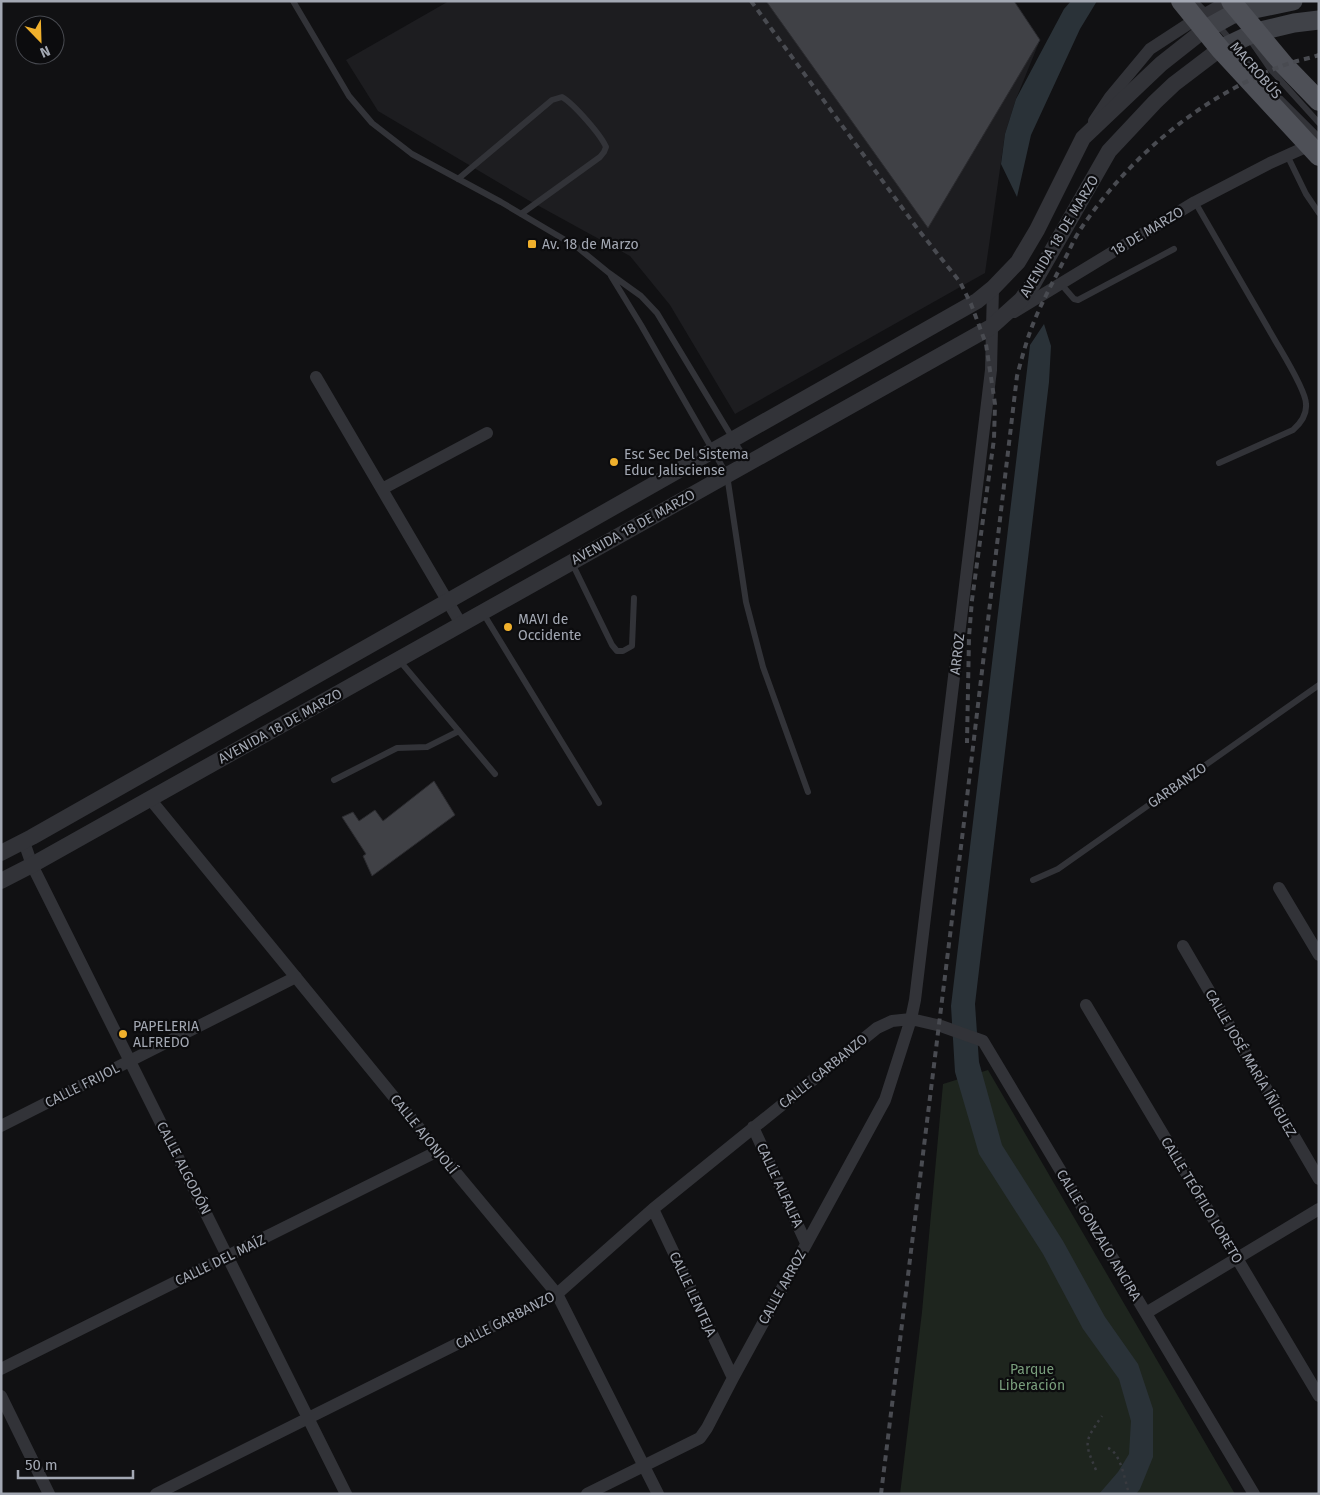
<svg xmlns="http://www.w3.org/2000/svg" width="1320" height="1495" viewBox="0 0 1320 1495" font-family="'Fira Sans',sans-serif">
<rect width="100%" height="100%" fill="#111113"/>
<path fill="#1d1d20" d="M449 1H1014L1040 40 1016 99 1005 134 985 273 735 414 670 305 630 256 528 200 378 111 346 60Z"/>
<path fill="#1e251e" d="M988 1070 1235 1494H900L922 1312 943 1084Z"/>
<path fill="#2a3238" d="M1071 1H1097L1080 29 1031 135 1017 197 1001 164 1005 134 1016 99 1064 9Z
M1044 324 1051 346 1049 382 975 1004 979 1062 1002 1145 1063 1241 1105 1317 1138 1364 1153 1409V1457L1140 1489 1136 1494H1099L1118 1472 1129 1454 1131 1421 1119 1379 1083 1329 1043 1254 979 1154 955 1072 951 1006 1030 345Z"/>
<path fill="#404146" stroke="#2b2b2f" d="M766 1H1014L1040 40 928 228Z
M434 781 455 815 372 876 363 856 366 854 342 817 353 812 359 821 375 810 383 821Z"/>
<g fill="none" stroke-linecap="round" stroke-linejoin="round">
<path stroke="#383a3f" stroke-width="2.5" stroke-dasharray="2.5 4" stroke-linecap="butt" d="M1108 1448C1121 1453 1125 1481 1129 1494
M1096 1470C1084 1442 1084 1442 1102 1416"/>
<path stroke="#323338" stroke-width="6" d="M293 1 349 96 372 123 412 154 501 202 577 247 609 273 641 296 657 313 747 462
M1195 1 1207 13
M1217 24 1244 56 1258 76 1319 137
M1248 37 1271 70 1319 123
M1287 155 1306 194 1319 213
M458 179 552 100 562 97C574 104 601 135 606 147L604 152 600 157 521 214
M1195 202C1222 249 1249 295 1276 342 1283 354 1306 391 1306 404 1307 415 1301 423 1293 430L1219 463
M611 276 641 325 727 475 746 602 763 667 808 792
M1061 284 1074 299 1078 300 1174 249
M572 563 612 645 617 651H623L632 646 634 598
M483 613 599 803
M399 660 495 774
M334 780 397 748 427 747 459 731
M1033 880 1058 869 1319 685"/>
<path stroke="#323338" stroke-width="12" d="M1094 121 1110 97 1150 49 1196 19 1228 1
M1014 312 1195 202 1270 163 1319 141
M316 377 461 624
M382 489 487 433
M150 799 438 1151 557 1294 658 1494
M24 842 32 865 346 1494
M1279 888 1319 955
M1183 946 1319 1179
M1086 1005 1319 1396
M1 1126 296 977
M753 1127 806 1243
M653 1209 733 1378
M1146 1313 1319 1209
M1 1369 438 1151
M1 1396 49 1494
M156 1494 557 1294 653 1209 877 1028 892 1021 911 1019 941 1026 983 1041 1254 1494
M587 1494 700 1438 707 1428 733 1378 885 1100 911 1019 915 1000 991 370 993 288"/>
<path stroke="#323338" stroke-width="16" d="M1 853 32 837 977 301 993 288 1018 262 1037 230 1083 138 1161 64 1204 30
M1 881 32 865 991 327 1021 300 1033 284 1109 151 1155 102 1174 84 1220 49"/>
<path stroke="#404248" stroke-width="19" d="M1204 30 1231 15 1240 12 1293 1
M1220 49 1256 32 1294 23 1319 20"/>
<path stroke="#4e5057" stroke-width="20" d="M1181 1 1220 49 1319 156
M1231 1 1284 65 1319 101"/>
<path stroke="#494b51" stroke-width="4" stroke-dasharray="6 5" stroke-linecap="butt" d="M751 1 917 228 960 282 971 304 986 344 995 404 994 439 972 600 969 637 967 743
M881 1494 966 806 1017 376C1021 361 1025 346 1030 332 1038 309 1051 286 1062 264 1069 252 1074 238 1082 227 1131 155 1201 97 1282 66 1294 61 1307 59 1319 55"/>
</g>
<g fill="#f0b02c" stroke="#0c0c0e" stroke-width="2">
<rect x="527" y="239" width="10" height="10" rx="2.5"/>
<circle cx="614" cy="462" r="5"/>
<circle cx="508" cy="627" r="5"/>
<circle cx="123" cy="1034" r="5"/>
</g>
<g text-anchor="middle" stroke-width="4.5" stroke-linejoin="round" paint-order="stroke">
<g font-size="14" fill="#a3a8b3" stroke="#0c0c0e">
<text transform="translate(1256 70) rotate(49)" y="5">MACROBÚS</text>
<text transform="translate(1147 231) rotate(-31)" y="5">18 DE MARZO</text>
<text transform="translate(1059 236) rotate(-59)" y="5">AVENIDA 18 DE MARZO</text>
<text transform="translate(633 527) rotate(-29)" y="5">AVENIDA 18 DE MARZO</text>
<text transform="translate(957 654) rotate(-83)" y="5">ARROZ</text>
<text transform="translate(280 726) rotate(-29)" y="5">AVENIDA 18 DE MARZO</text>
<text transform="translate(1177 785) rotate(-35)" y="5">GARBANZO</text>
<text transform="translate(1251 1063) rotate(60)" y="5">CALLE JOSÉ MARÍA ÍÑIGUEZ</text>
<text transform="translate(823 1071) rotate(-39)" y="5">CALLE GARBANZO</text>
<text transform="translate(82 1085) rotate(-27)" y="5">CALLE FRIJOL</text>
<text transform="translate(424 1134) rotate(51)" y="5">CALLE AJONJOLÍ</text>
<text transform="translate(184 1168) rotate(63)" y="5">CALLE ALGODÓN</text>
<text transform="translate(780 1185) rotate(65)" y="5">CALLE ALFALFA</text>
<text transform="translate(1202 1200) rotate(59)" y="5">CALLE TEÓFILO LORETO</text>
<text transform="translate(1099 1235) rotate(59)" y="5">CALLE GONZALO ANCIRA</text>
<text transform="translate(220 1260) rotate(-26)" y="5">CALLE DEL MAÍZ</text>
<text transform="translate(782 1287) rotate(-61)" y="5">CALLE ARROZ</text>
<text transform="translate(693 1294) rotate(65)" y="5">CALLE LENTEJA</text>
<text transform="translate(505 1320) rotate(-27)" y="5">CALLE GARBANZO</text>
</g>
<g font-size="14" fill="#a3a8b3" stroke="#0c0c0e" text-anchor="start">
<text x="542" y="249">Av. 18 de Marzo</text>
<text x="624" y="459">Esc Sec Del Sistema<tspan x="624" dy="16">Educ Jalisciense</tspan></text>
<text x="518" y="624">MAVI de<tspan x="518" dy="16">Occidente</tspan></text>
<text x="133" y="1031">PAPELERIA<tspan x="133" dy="16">ALFREDO</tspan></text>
</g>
<g font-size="14" fill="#799e7c" stroke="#0c0c0e">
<text x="1032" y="1374">Parque<tspan x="1032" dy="16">Liberación</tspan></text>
</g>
</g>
<rect width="1320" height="1495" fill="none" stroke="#a3a8b3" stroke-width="5"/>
<g transform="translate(40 40) rotate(157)"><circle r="24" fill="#0c0c0e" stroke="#484a50"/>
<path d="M0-4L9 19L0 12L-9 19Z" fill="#f0b02c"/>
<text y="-8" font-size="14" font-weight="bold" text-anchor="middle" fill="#a3a8b3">N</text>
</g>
<path d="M18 1470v8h115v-8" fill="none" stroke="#a3a8b3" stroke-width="2.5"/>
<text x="25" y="1470" font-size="15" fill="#a3a8b3" stroke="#0c0c0e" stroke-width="4" paint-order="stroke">50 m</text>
</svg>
